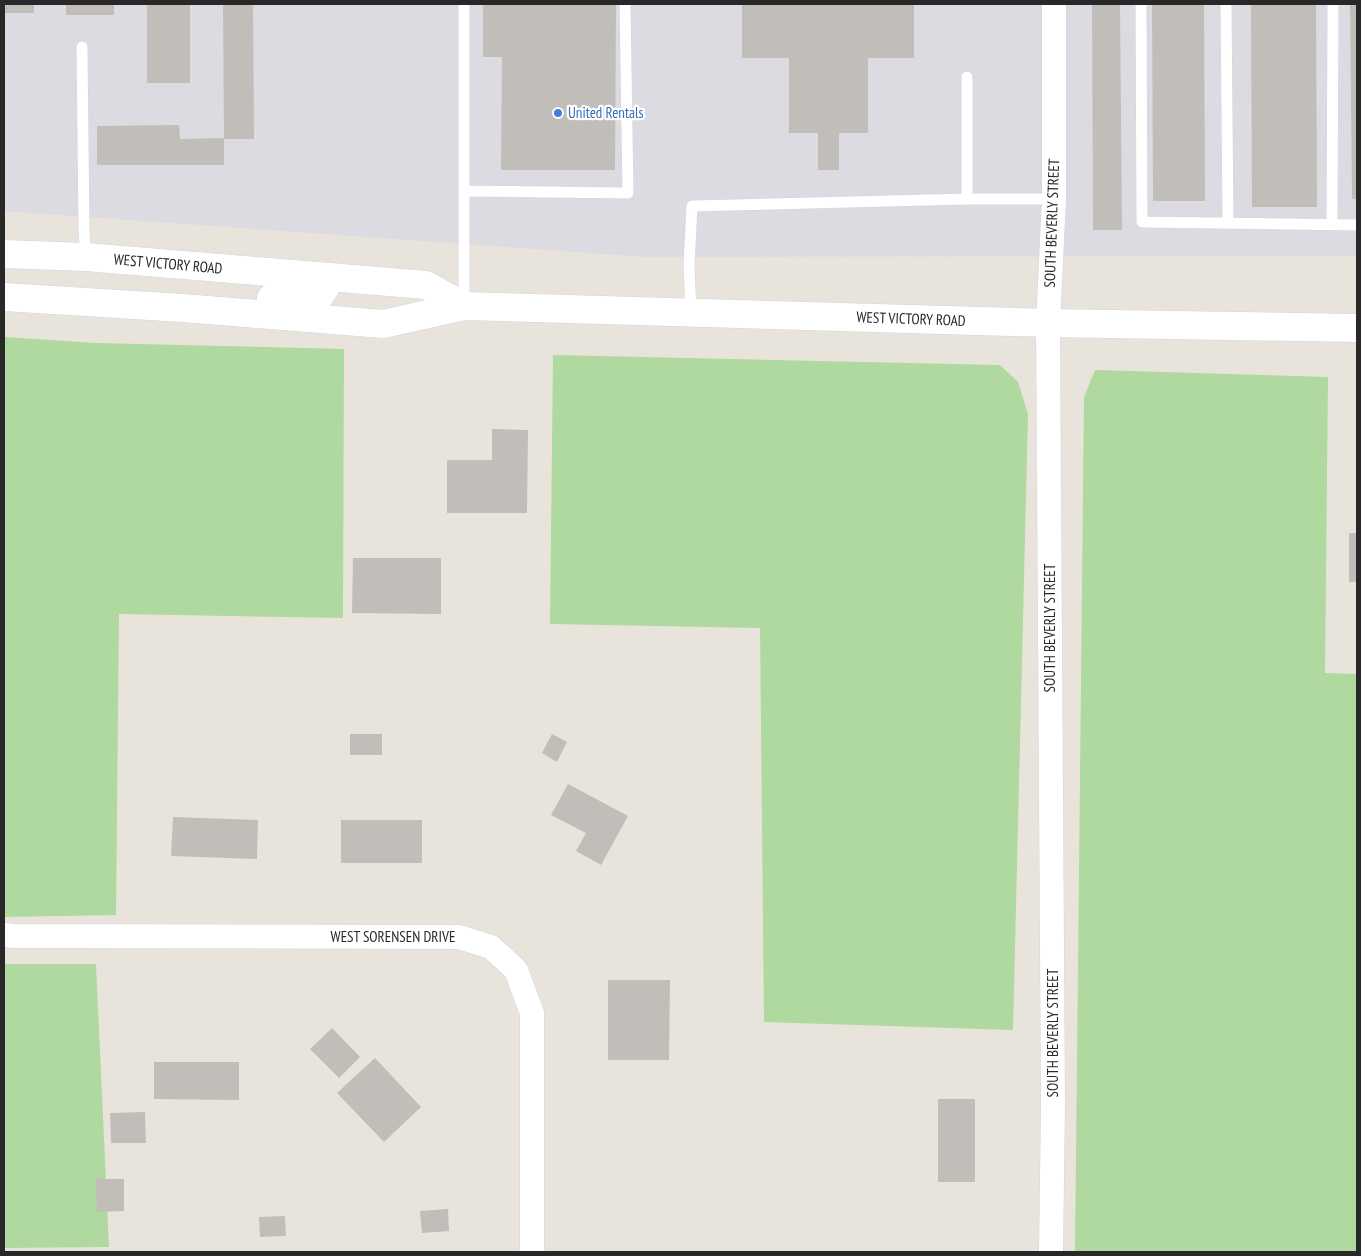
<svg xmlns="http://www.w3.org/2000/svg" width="1361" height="1256" viewBox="0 0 1361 1256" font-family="'PT Sans Narrow',sans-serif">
<rect width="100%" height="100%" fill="#e9e4db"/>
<path fill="#dddbe2" d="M4 4H1357V256L644 257 4 211Z"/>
<path fill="#afd99e" d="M4 337 96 343 344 349 343 618 119 614 116 915 4 917Z
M553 355 1000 365 1018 382 1028 414 1013 1030 764 1022 760 628 550 624Z
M1095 370 1328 377 1325 673 1357 674V1252H1075L1084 397Z
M4 964H96L109 1247 4 1248Z"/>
<path fill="#c1bdb8" d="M4 4H34V13H4Z
M66 4H114V15H66Z
M147 4H190V83H147Z
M223 4H253L254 139H224Z
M483 4H616L615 170H501L502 57H483Z
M742 4H914V58H868V133H839V170H818V133H789V58H742Z
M1092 4H1120L1122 230H1093Z
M1152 4H1204L1205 201H1153Z
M1251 4H1316L1317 207H1252Z
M1350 4H1357V199H1352Z
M179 125 180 139 224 138V165H97V126Z
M492 429 528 430 527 513H447V460H492Z
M1349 533H1357V582H1349Z
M353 558H441V614L352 613Z
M350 734H382V755H350Z
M552 734 567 742 557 762 542 753Z
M568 784 628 816 601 865 576 851 586 833 551 815Z
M173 817 258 820 257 859 171 856Z
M341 820H422V863H341Z
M608 980H670L669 1060H608Z
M332 1028 360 1057 339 1078 310 1049Z
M375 1058 421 1107 384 1142 337 1093Z
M154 1062H239V1100L154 1099Z
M938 1099H975V1182H938Z
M145 1112 146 1143H111L110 1113Z
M96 1179H124V1211L97 1212Z
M448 1209 449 1231 422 1233 420 1211Z
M285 1216 286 1236 260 1237 259 1217Z"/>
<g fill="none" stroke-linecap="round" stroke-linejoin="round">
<g stroke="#d1d3df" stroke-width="12">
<path id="service" d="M1141 4 1142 222 1357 225
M1226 4 1228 223
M82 47 84 231 86 257
M967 77V199
M465 191 628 193 625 4
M1332 225 1333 4
M464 304V4
M691 312 689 266 692 206 967 199H1054"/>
</g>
<g stroke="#d1d3df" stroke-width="25">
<path id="minor" d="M4 935 13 936 459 937 491 947 516 970 532 1013V1252
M1051 1252 1053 1104 1048 323 1054 199V4"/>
</g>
<g stroke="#d1d3df" stroke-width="29">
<path id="secondary" d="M4 254 86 257 426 285 464 306
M4 297 183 308 383 324 464 306 1048 323 1357 328
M271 298 318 299 332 277"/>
</g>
<use href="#service" stroke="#fff" stroke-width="11"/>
<use href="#minor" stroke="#fff" stroke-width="24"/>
<use href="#secondary" stroke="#fff" stroke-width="28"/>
</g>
<circle fill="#3f7fe0" stroke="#fff" stroke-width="2" cx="558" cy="113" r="5"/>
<g text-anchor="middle" stroke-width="4.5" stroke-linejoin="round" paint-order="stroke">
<g font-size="15" fill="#366cbe" stroke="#fff" text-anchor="start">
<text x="568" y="118">United Rentals</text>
</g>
<g font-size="15" fill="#282828" stroke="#fff">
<text transform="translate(1052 223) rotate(-88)" y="5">SOUTH BEVERLY STREET</text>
<text transform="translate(168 264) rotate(5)" y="5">WEST VICTORY ROAD</text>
<text transform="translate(911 319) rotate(2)" y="5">WEST VICTORY ROAD</text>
<text transform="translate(1050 628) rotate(-90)" y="5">SOUTH BEVERLY STREET</text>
<text x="393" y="942">WEST SORENSEN DRIVE</text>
<text transform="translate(1053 1033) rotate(-90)" y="5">SOUTH BEVERLY STREET</text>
</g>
</g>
<rect width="1361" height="1256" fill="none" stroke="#282828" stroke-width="10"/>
</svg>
